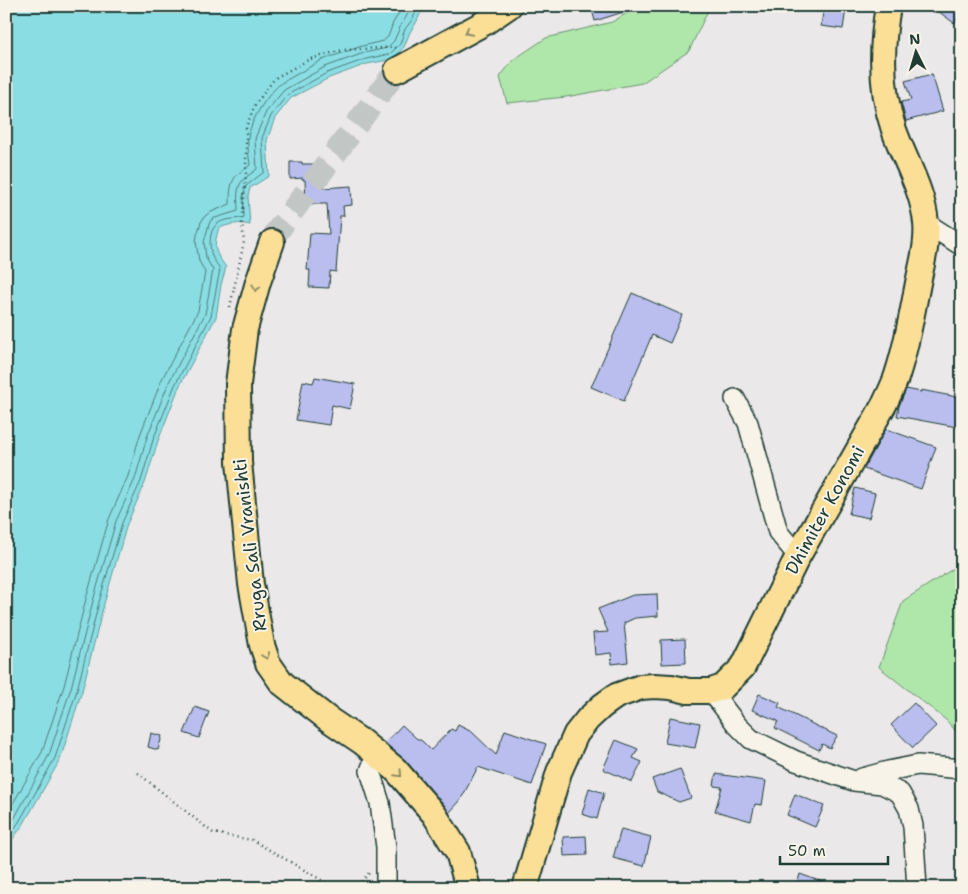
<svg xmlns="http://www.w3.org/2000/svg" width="968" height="894" viewBox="0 0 968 894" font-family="'Shantell Sans',sans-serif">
<rect width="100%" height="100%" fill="#ebe8e9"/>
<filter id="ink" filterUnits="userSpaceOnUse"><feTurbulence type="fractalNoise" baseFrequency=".02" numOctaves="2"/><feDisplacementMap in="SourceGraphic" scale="10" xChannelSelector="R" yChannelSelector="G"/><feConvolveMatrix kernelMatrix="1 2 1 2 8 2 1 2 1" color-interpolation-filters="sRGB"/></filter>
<g filter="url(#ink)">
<path fill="#afe7aa" stroke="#67926f" d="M639 6H710L689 51 642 83 566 97 507 103 500 77 513 60 546 38 612 22Z
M962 563V738L946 720 879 667 903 601Z"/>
<path fill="#8bdde4" stroke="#609d9e" d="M6 6H451L421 12 416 23 410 32 404 47 393 59 367 64 329 78 291 98 275 118 267 140 269 176 250 188 248 196 250 225C239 222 230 224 219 228 213 246 214 252 226 267L221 285 216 317 179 387 158 441 145 483 127 524 104 604 82 691 60 760 23 825 6 848Z"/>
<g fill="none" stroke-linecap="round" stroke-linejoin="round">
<path stroke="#4a7d7a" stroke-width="1" d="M6 816 42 752 64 686 86 599 109 519 128 476 140 435 162 379 198 311 205 272 199 261 196 242 197 235 201 222 205 216 209 213 230 204C230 193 230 180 239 173 243 170 246 168 250 165 249 156 247 147 248 138 250 121 269 91 283 82L322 60 362 46 383 41 388 37 393 23 403 6
M6 829 14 819 49 755 71 688 93 601 116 521 135 479 147 437 169 382 205 314 213 270 206 258 204 242 209 224 211 220 215 218 238 211C238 201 235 187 244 179 248 175 253 173 257 169L255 140 256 136 266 112 284 90 325 67 364 53 387 48 394 41 400 27 406 17 412 6
M6 840 19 822 55 758 77 690 99 602 122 523 141 481 153 440 175 385 211 316 220 269C218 265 213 260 212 256 209 247 209 231 216 225 221 219 235 219 242 218L244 217 243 196 246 186 264 172 262 138 271 116 287 95 327 73 366 59 390 54 400 44 405 29 412 20 417 10 420 8 426 6"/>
</g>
<path fill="#b9beef" stroke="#1f3d34" d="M604 6H633V9L595 21 592 10Z
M824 6 846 9 843 29 821 26Z
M931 6H962V13L954 23Z
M932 74 943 111 906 121 901 102 911 100 905 81Z
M290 162H302V164H322L323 188 351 186 352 205 343 206 344 216H340L336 272 330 271 329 288 309 287 310 270H307L310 233 329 234 327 204H306L305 180H303V178L290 179Z
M632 293 682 315 670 343 652 335 624 401 591 387Z
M315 377 355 384 350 409 332 405 329 425 296 420 303 381 313 383Z
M906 389 921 392V390L962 398V428L897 416 899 406Z
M886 429 936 447 921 489 864 469Z
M855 488 875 493 869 518 849 514Z
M657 594 658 616 635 618 624 623 628 662 612 664 611 653 595 655 593 633 608 632 598 609 633 595Z
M685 639 686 663 662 664 661 640Z
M759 694 780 703 778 707 837 736 830 748 822 744 819 750 775 728 778 721 752 710Z
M914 703 936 726 913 748 891 725Z
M195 707 209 712 199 738 184 733Z
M670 717 700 723 695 748 665 743Z
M402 725 416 738 422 741 431 750 451 729 455 731 458 725 472 732 496 755 505 730 546 744 532 785 478 767 460 801 449 813 444 805 405 760 385 743Z
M151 733 162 736 158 750 148 747Z
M616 740 638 749 633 758 642 762 632 782 603 769Z
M680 769 691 798 679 802 657 792 652 779Z
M716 774 766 781 762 805 755 804 751 821 715 811 722 787 714 786Z
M589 788 604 793 597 819 582 814Z
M795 794 824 806 815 827 787 815Z
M621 829 651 837 644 866 613 858Z
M586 836 587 855 564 856 563 837Z
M800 874 833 886V888H796Z"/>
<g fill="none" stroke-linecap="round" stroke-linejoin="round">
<path stroke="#c2c6c5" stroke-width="24" stroke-dasharray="24 12" stroke-linecap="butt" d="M272 242 276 233 397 70"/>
<g stroke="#1f3d34" stroke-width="22">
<path id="minor" d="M926 223 962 246
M735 399 748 423 778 532 798 556
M711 691 737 725 751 739 796 761 854 781 882 784 900 793 909 809 913 826 917 888
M378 756 373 763 370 771 380 803 386 847V888
M862 778 888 771 918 765 962 769"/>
</g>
<g stroke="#1f3d34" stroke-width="28">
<path id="major" d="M397 70 484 23 509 6
M272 242 258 282 245 329 238 384 239 462 251 584 262 645 268 663 282 683 328 719 362 742 395 769 434 814 458 852 468 888
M525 888 559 772 576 734 588 719 602 706 616 696 641 687 654 686 671 687 688 691H711L723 687 743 667 798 556 885 403C889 394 894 385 897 375 907 345 912 314 918 283 922 263 928 243 926 223 923 190 905 161 894 130 880 90 881 47 888 6"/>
</g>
<path stroke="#1f3d34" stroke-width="2.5" stroke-dasharray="1 4" stroke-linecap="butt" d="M230 307 244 242 242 223 246 173V127L255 105 275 78 310 59 343 50 399 47
M138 773 213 833 252 840 332 886 357 887 369 873"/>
<use href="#minor" stroke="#f7f3e8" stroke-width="19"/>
<use href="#major" stroke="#fbdf96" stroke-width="24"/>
</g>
<defs><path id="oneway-chevron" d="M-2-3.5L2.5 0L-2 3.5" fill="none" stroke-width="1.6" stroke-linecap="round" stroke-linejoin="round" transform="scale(1.25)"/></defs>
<g stroke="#8d8e65">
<use href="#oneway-chevron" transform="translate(468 32) rotate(152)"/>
<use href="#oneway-chevron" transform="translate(256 288) rotate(105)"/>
<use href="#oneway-chevron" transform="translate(266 656) rotate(69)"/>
<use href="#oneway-chevron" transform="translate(399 774) rotate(47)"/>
</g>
</g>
<g text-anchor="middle" stroke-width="4" stroke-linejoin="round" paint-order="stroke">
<g font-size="18" fill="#1f3d34" stroke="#f7f3e8">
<text transform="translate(825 510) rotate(-61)" y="6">Dhimiter Konomi</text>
<text transform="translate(250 545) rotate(-97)" y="6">Rruga Sali Vranishti</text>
</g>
</g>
<rect width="968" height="894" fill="none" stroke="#f7f3e8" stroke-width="25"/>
<rect x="12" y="12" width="943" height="869" fill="none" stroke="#1f3d34" stroke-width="2" filter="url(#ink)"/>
<g transform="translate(916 52) rotate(355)" stroke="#f7f3e8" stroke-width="4" paint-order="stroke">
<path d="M0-4L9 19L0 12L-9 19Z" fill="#1f3d34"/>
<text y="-8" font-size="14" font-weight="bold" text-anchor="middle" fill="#1f3d34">N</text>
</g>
<path d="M780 856v8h108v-8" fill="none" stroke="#1f3d34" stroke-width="2.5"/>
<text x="788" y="856" font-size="15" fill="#1f3d34" stroke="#f7f3e8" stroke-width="4" paint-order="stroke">50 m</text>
</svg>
